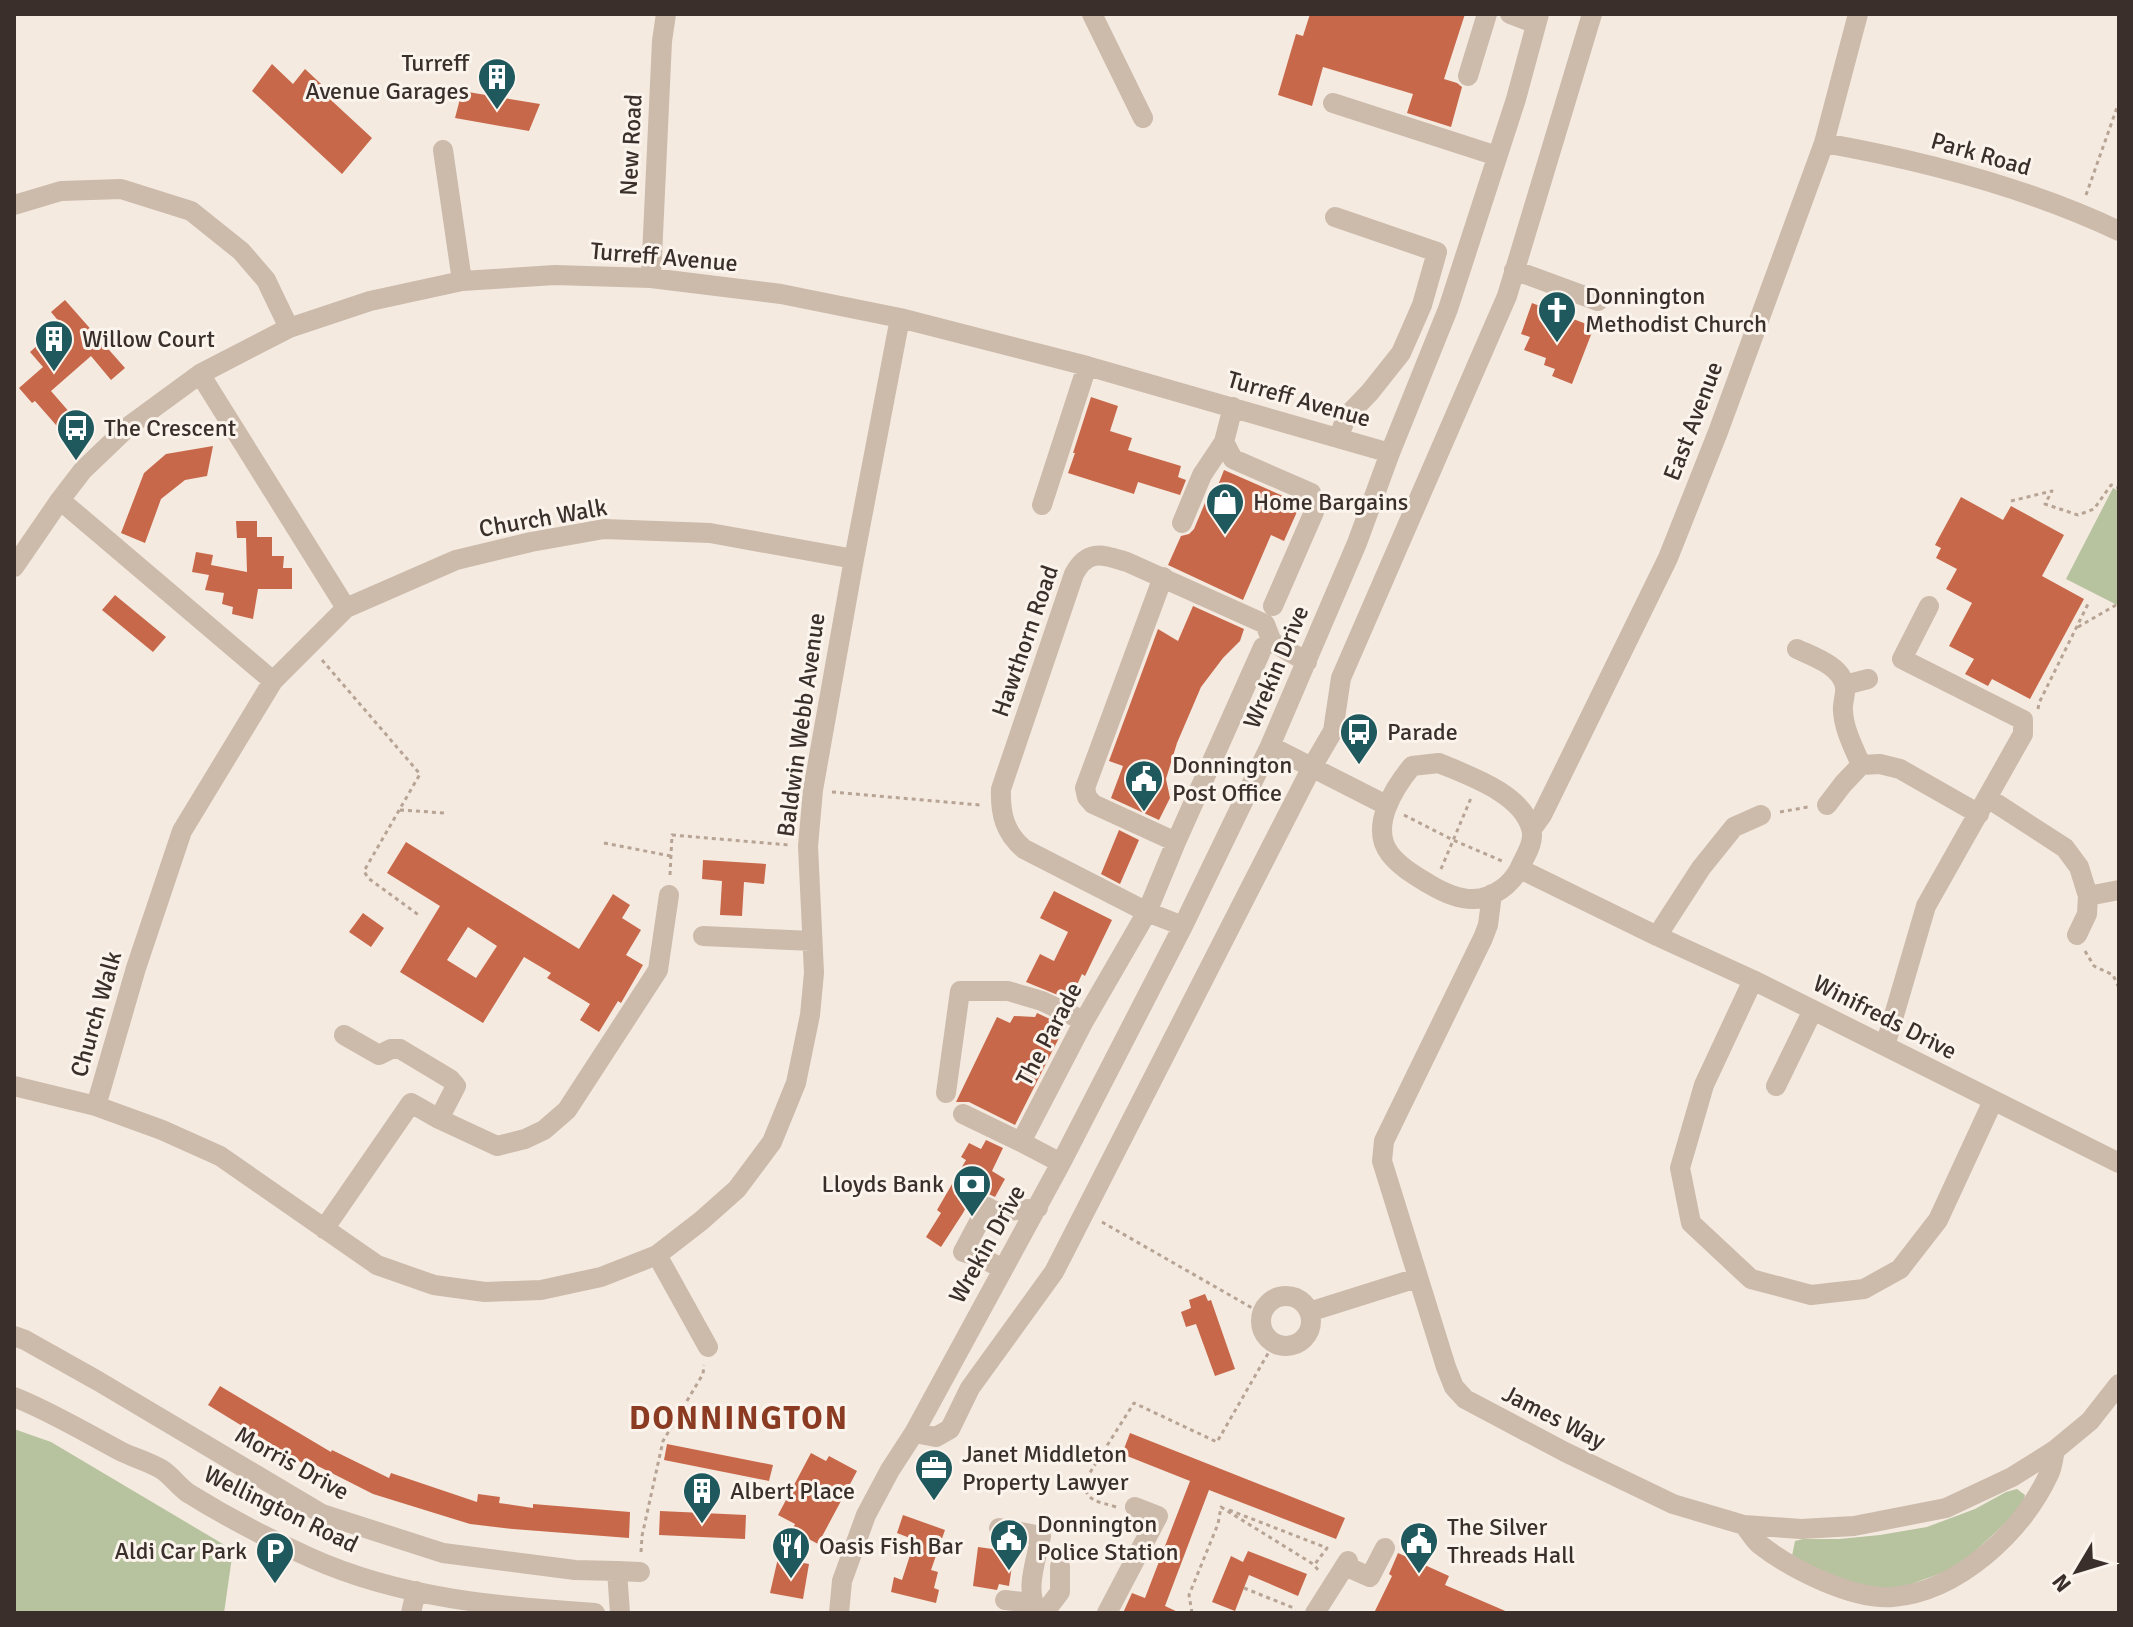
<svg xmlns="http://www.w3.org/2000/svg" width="2133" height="1627" viewBox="0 0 2133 1627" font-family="Signika,sans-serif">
<rect width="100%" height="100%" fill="#f4eae0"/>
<path fill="#b7c39f" d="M2113 488 2119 491V606L2066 579Z
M14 1429 51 1442 233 1550 224 1613H14Z
M2017 1489 2025 1495 2022 1505 2013 1516 1958 1567 1895 1590 1866 1587 1830 1576 1792 1556 1795 1541 1803 1539H1839L1880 1535 1927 1527 1975 1509 2006 1492Z"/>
<path fill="#c8684a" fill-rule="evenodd" d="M1310 14H1465L1444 79 1457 83 1462 87 1451 127 1407 113 1413 94 1323 67 1312 106 1278 95 1296 34 1303 36Z
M272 64 293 84 305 69 334 96 332 101 372 138 342 174 252 91Z
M462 91 540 104 529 131 455 118Z
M65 300 125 368 111 380 91 356 51 391 84 429 70 441 35 401 32 403 19 388 43 367 30 352 61 324 51 312Z
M1532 303 1594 327 1572 384 1552 376 1555 369 1544 365 1546 358 1524 350 1530 337 1521 334Z
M1091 397 1118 406 1110 431 1132 438 1128 450 1181 466 1178 477 1186 480 1180 495 1138 482 1134 494 1068 473 1075 453H1073Z
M213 446 207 476 185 480 161 499 145 543 121 533 144 473 166 454Z
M1224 470 1299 503 1300 505 1284 541 1271 535 1243 600 1168 565 1181 536 1189 534 1194 529 1210 491 1215 493Z
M1961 497 2003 520 2011 506 2064 535 2042 576 2084 599 2030 699 1992 679 1988 686 1965 674 1974 659 1949 646 1972 603 1946 589 1957 569 1936 558 1941 548 1935 545Z
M236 521H257V537H272V556H284L283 568H292V589H258L253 619 232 614 233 607 222 604 224 593 205 590 209 575 192 572 196 552 213 555 211 565 247 572 246 538H237Z
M115 595 166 637 153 652 102 610Z
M1193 606 1244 629 1240 641 1223 658 1201 687 1177 743 1166 779 1170 798 1159 820 1111 798 1123 766 1109 761 1158 629 1178 641Z
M1119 830 1139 840 1120 884 1101 874Z
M406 842 579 949 613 894 630 905 622 918 641 930 626 955 643 965 621 1003 618 1001 599 1032 580 1020 590 1004 547 978 551 973 524 957 483 1023 400 972 440 906 387 873ZM468 927 497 946 476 978 447 960Z
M703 860 766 864 764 884 744 882 742 916 720 915 722 881 702 879Z
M1054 891 1112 920 1085 976 1082 974 1070 1000 1026 982 1040 954 1054 961 1068 932 1040 918Z
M363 913 384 928 371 947 349 932Z
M1037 1013 1065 1026 1015 1125 969 1102H956L997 1017 1010 1023 1014 1016 1035 1017Z
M986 1140 1003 1148 992 1171 1005 1179 995 1197 976 1188 963 1213 941 1247 926 1237 941 1213 937 1210 966 1160 961 1157 969 1143 981 1149Z
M1205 1294 1208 1301 1211 1300 1235 1369 1215 1376 1196 1324 1186 1327 1181 1312 1191 1308 1189 1300Z
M220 1386 331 1452 332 1450 389 1478 391 1473 477 1502 478 1494 500 1497 499 1503 533 1508V1504L630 1512 629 1538 513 1529 470 1524 373 1494 306 1460 304 1464 208 1405Z
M1130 1433 1345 1518 1336 1539 1209 1490 1165 1606 1180 1613H1123L1132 1593 1145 1598 1190 1481 1122 1454Z
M667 1444 773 1465 769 1481 664 1460Z
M811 1453 826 1461 829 1456 857 1471 818 1544 792 1530 795 1524 778 1515Z
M660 1511 746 1515 745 1539 659 1535Z
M903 1515 945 1530 931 1570 938 1572 934 1588 939 1590 936 1603 891 1592 894 1577 902 1580 915 1540 897 1533Z
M978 1547 1014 1552 1009 1586 999 1584 997 1590 973 1586Z
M1248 1551 1307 1574 1298 1596 1249 1575 1235 1611 1212 1602 1231 1556 1243 1562Z
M1398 1553 1449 1576 1445 1585 1510 1613H1374L1392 1576 1389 1574Z
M778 1558 809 1564 803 1599 770 1593Z"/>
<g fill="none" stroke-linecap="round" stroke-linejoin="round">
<path stroke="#b8a495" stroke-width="3" stroke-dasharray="4 4" stroke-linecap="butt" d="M2086 195 2119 102
M2011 501 2052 491 2045 504 2078 515 2094 509 2111 485 2119 488
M2078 627 2116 605
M322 660 420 774 364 871 368 878 420 916
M2038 709 2039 703 2088 604
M832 792 980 805
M400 810 445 813
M1780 812 1808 807
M1404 815 1453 840 1502 861
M604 843 671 856
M1441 869 1471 798
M670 875 672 835 789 845
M2085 951 2094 966 2113 975 2119 988
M1102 1222 1261 1313
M1116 1507C1099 1501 1086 1503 1084 1482L1134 1403 1217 1442 1274 1343
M1229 1510 1327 1548 1315 1564
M641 1552 642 1536 663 1441 703 1374 704 1365
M1244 1588 1296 1609
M1192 1613 1189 1595 1218 1524 1221 1507 1313 1564 1320 1572"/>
<path stroke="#ccbaab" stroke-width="20" d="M1092 14 1143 118
M1510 14 1536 24
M1468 76 1487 14
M1333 103 1497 156
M1824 143C1925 161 2026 187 2119 231
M443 150 462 281
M14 205 61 191 121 189 191 211 241 251 266 280 289 328
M1335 217 1437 252 1422 305 1401 353 1370 392 1346 417 1339 437
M1514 270 1598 301
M651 278 662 41 666 14
M200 374 346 608 456 560 531 542 604 529 710 533 854 559
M1233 407 1224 442 1233 459 1311 493 1314 512 1273 606
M60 500 273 681 346 608
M1042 505 1087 366
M1182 523 1202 475 1224 442
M14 567 60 500 83 470 129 426 200 374 289 328 370 301 462 281 555 275 651 278 781 294 900 318 1087 366 1390 453
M1163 577 1085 788 1087 797 1093 804 1176 842
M1797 649C1814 657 1842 666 1845 687 1846 695 1842 703 1843 711 1844 730 1854 748 1861 765
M1845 685 1868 679
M1270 746 1386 805
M1439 763C1469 776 1521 793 1531 828 1535 840 1527 853 1522 863 1515 880 1501 893 1482 898 1465 902 1444 893 1429 884 1416 876 1400 867 1390 854 1369 827 1394 788 1412 766Z
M1988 798 2065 848 2079 867 2088 896 2087 914 2077 935
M1827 805 1843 784 1861 765 1880 764 1900 769 1979 814
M1532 829 1542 815 1668 558 1718 432 1824 143 1858 14
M1520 869 1657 936 1753 980 2119 1163
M1492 894 1488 925 1483 938 1384 1141 1382 1161 1446 1367 1454 1387 1465 1399 1565 1452 1673 1504 1744 1525 1801 1529 1854 1526 1946 1508 2012 1477 2055 1450 2090 1421 2119 1384
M2088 896 2119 890
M1183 926 1147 912 1176 842 1263 647 1272 642
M703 936 812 941
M1657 936 1701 868 1734 827 1761 815
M1753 980 1704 1085 1680 1168 1691 1223 1751 1279 1811 1295 1864 1289 1900 1269 1938 1220 1993 1101
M344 1035 379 1055 391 1049H400L450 1079 456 1086 439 1119
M1885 1046 1926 906 2023 734V720L1902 659 1929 606
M14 1086 96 1106 162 1130 220 1156 377 1265 434 1285 485 1292 541 1290 601 1277 657 1255 701 1221 737 1189 772 1142 796 1083 810 1015 814 973 808 846 813 790 854 559 900 318
M1776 1086 1813 1010
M946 1093 960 991H1008L1042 1001 1084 1021
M96 1106 136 968 182 831 273 681
M963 1114 1021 1142
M1061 1163 1021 1142 1084 1021 1147 912 1024 849C1005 833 1000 814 1001 789L1074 574C1088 548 1103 555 1127 562L1265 624 1272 642 1307 662
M324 1229 411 1103 439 1119 497 1146 525 1139 544 1130 567 1110 658 970 669 895
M657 1255 708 1347
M1002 1269 983 1258 963 1252 987 1207 996 1212 1038 1208
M1261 1321a25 25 0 1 1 50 0a25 25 0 1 1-50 0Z
M1309 1312 1417 1278
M14 1336 25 1340 98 1381 322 1514 443 1553 575 1570 617 1571 620 1613
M14 1397C52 1412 86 1433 122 1452 135 1458 149 1462 161 1469 171 1475 178 1486 188 1493 225 1516 271 1540 311 1558 400 1598 500 1607 595 1613
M914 1433 936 1437 950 1429 970 1388 1054 1272 1312 767 1333 731 1341 678 1507 296 1592 14
M1744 1525C1749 1531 1753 1539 1759 1544 1791 1569 1852 1600 1893 1597 1959 1591 2022 1532 2049 1474 2053 1466 2053 1458 2055 1450
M999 1528 1041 1536C1036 1562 1024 1590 1038 1613
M1345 1566 1370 1577 1385 1548
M617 1571 640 1572
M1005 1600 1032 1603
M411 1613 416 1591
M839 1613 842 1581 866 1515 890 1470 914 1433 1061 1163 1183 926 1270 746 1357 543 1390 453 1448 309 1516 99 1539 14
M1044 1613 1060 1592V1566
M1107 1613 1158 1516 1135 1507
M1315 1613 1348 1561"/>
</g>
<defs>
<g id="building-pin" transform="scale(2)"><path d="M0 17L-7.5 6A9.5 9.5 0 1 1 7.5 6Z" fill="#1f595d" stroke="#fbf4ed"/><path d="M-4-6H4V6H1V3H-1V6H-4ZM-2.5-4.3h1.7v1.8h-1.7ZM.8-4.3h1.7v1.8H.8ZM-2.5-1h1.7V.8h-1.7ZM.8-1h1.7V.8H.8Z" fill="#fff"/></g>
<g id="church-pin" transform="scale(2)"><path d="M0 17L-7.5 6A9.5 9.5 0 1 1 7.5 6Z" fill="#1f595d" stroke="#fbf4ed"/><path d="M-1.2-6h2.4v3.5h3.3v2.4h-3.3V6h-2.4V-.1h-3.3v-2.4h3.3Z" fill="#fff"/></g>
<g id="bus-pin" transform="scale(2)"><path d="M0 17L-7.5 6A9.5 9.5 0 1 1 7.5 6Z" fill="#1f595d" stroke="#fbf4ed"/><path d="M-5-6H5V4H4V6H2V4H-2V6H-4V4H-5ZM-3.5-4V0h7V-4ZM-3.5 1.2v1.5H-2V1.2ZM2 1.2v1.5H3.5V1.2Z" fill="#fff"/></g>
<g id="shop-pin" transform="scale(2)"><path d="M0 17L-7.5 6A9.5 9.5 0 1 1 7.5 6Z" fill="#1f595d" stroke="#fbf4ed"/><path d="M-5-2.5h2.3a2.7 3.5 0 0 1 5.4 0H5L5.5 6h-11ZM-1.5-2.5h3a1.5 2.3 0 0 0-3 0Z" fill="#fff"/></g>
<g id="civic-pin" transform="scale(2)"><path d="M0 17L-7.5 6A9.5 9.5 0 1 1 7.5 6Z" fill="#1f595d" stroke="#fbf4ed"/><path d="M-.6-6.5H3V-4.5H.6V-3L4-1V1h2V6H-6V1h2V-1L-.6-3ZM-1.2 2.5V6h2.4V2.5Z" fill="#fff"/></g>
<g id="bank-pin" transform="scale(2)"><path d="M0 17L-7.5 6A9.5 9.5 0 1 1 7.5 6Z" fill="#1f595d" stroke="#fbf4ed"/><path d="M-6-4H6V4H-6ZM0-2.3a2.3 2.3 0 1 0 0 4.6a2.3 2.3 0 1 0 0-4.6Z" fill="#fff"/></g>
<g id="office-pin" transform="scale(2)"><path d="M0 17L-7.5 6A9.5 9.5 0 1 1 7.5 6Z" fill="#1f595d" stroke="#fbf4ed"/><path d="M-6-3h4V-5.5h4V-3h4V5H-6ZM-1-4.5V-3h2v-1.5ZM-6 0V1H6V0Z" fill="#fff"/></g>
<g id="restaurant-pin" transform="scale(2)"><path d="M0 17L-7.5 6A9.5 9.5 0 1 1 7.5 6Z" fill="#1f595d" stroke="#fbf4ed"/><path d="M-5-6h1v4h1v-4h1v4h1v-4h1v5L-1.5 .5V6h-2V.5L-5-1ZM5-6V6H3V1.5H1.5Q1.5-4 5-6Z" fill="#fff"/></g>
<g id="parking-pin" transform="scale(2)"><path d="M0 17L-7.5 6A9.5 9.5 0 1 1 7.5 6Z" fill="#1f595d" stroke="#fbf4ed"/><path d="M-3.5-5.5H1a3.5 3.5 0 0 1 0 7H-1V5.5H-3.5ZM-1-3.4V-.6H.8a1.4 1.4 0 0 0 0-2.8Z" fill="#fff"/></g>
</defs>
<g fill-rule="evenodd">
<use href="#building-pin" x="497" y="77"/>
<use href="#church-pin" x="1557" y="310"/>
<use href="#building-pin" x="54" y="339"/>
<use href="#bus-pin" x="76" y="428"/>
<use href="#shop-pin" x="1225" y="502"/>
<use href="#bus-pin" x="1359" y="732"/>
<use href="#civic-pin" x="1144" y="779"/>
<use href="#bank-pin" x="972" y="1184"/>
<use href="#office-pin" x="934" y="1468"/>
<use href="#building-pin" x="702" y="1491"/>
<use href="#civic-pin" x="1009" y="1538"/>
<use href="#civic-pin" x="1419" y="1541"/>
<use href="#restaurant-pin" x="791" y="1546"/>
<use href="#parking-pin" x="275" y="1551"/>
</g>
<g text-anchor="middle" stroke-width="6" stroke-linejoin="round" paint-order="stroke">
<g font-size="24" fill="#3a2f2a" stroke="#fbf4ed" text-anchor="start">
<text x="469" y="71" text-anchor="end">Turreff<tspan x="469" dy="28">Avenue Garages</tspan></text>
<text x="1585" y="304">Donnington<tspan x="1585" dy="28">Methodist Church</tspan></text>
<text x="82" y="347">Willow Court</text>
<text x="104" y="436">The Crescent</text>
<text x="1253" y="510">Home Bargains</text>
<text x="1387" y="740">Parade</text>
<text x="1172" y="773">Donnington<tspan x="1172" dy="28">Post Office</tspan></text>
<text x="944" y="1192" text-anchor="end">Lloyds Bank</text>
<text x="962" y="1462">Janet Middleton<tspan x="962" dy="28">Property Lawyer</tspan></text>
<text x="730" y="1499">Albert Place</text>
<text x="1037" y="1532">Donnington<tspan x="1037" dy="28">Police Station</tspan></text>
<text x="1447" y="1535">The Silver<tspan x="1447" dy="28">Threads Hall</tspan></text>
<text x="819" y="1554">Oasis Fish Bar</text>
<text x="247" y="1559" text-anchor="end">Aldi Car Park</text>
</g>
<g font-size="24" fill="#3a2f2a" stroke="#fbf4ed">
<text transform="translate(631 145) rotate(-87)" y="8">New Road</text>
<text transform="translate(1981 154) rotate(16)" y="8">Park Road</text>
<text transform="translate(664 257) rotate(5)" y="8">Turreff Avenue</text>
<text transform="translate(1299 399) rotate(16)" y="8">Turreff Avenue</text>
<text transform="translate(1693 421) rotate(-69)" y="8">East Avenue</text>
<text transform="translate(543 518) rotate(-10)" y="8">Church Walk</text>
<text transform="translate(1025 641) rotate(-71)" y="8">Hawthorn Road</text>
<text transform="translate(1276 667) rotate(-67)" y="8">Wrekin Drive</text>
<text transform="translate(801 725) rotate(-82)" y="8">Baldwin Webb Avenue</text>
<text transform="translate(96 1014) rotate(-74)" y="8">Church Walk</text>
<text transform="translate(1885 1017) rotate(27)" y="8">Winifreds Drive</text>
<text transform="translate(1049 1034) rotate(-62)" y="8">The Parade</text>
<text transform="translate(987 1244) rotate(-61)" y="8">Wrekin Drive</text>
<text transform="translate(1554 1417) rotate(27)" y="8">James Way</text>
<text transform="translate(292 1463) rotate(29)" y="8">Morris Drive</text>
<text transform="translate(281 1509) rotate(26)" y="8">Wellington Road</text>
</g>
<g font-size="32" font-weight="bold" letter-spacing="2" fill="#8b3b22" stroke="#fbf4ed">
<text x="739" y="1429">DONNINGTON</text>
</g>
</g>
<rect width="2133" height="1627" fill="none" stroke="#3a2f2a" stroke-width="32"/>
<g transform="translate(2077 1571) rotate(232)" stroke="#fbf4ed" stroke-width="6" paint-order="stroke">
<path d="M0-6L14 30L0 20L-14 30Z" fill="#3a2f2a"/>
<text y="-12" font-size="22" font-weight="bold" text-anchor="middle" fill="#3a2f2a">N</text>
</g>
</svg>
